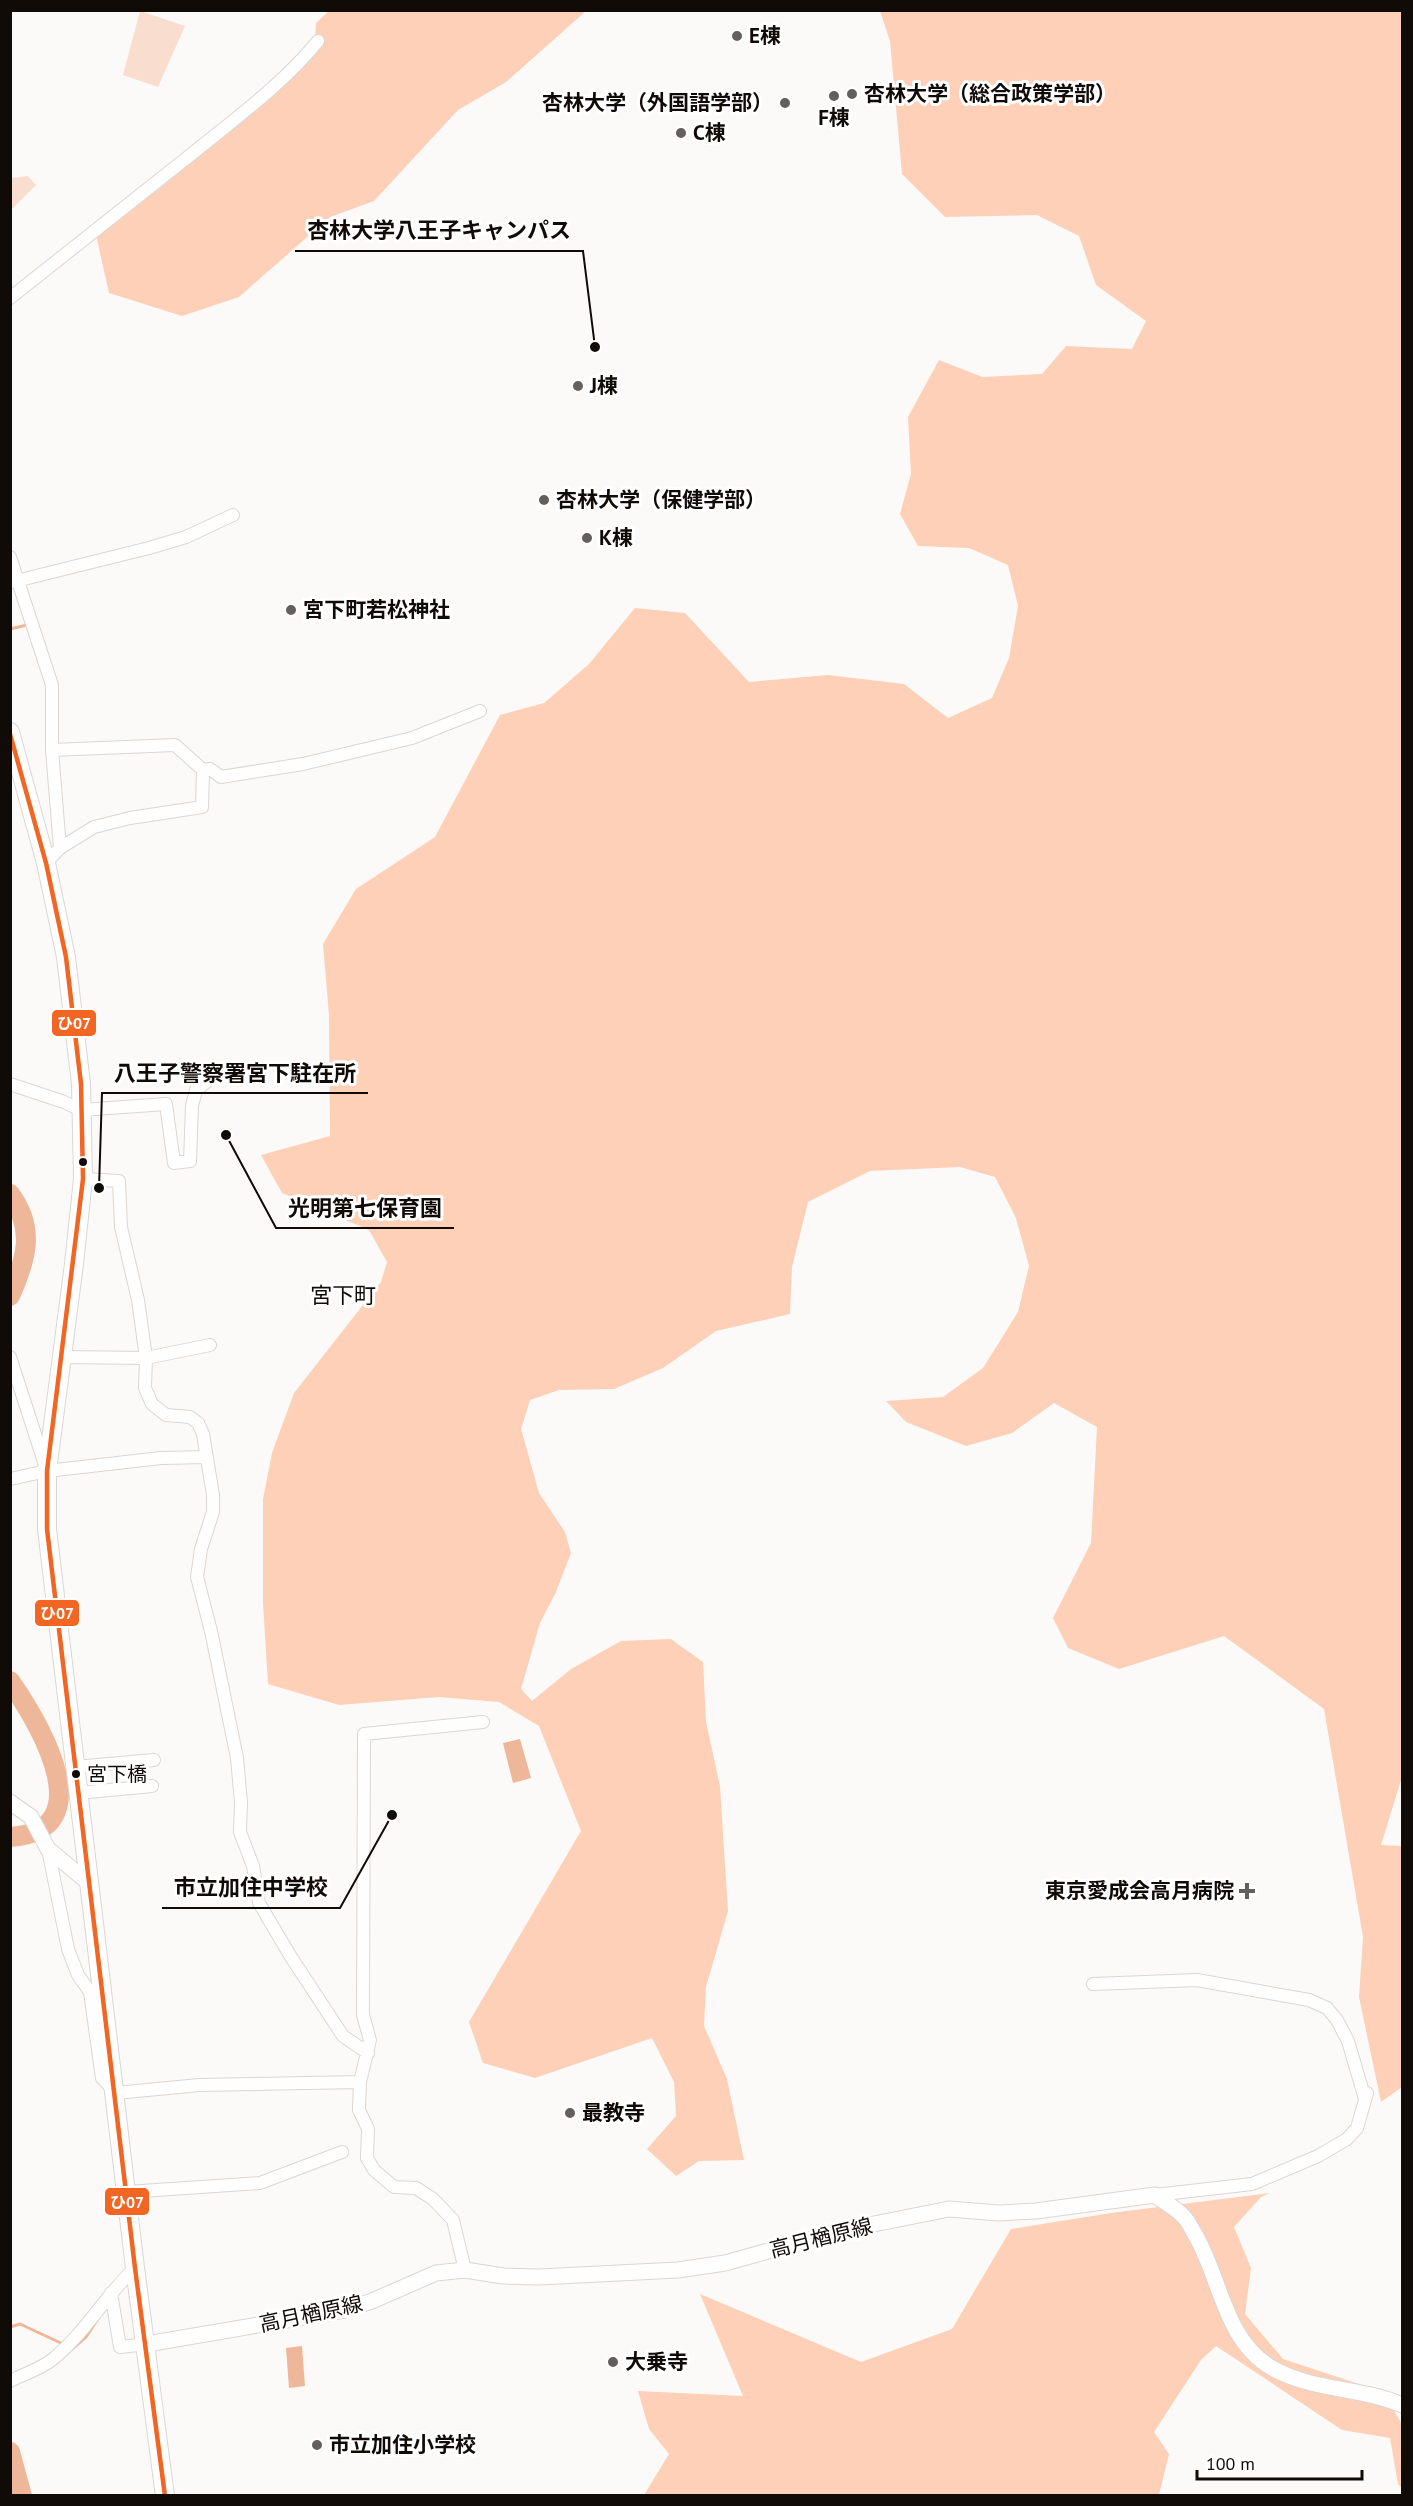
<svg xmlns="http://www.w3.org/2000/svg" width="1413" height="2506" viewBox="0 0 1413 2506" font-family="'PT Sans','Noto Sans JP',sans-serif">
<rect width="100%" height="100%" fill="#fcfaf8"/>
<path fill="#f9ddcf" d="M140 11 185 26 158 87 123 75Z
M28 176 36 185 11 210V178Z"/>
<path fill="#fdd0b7" d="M329 11H586L506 82 458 110 374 201 330 217 239 297 182 316 109 293 96 235 315 42 316 23Z
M880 11H1402V1777L1381 1845 1402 1846V2087L1381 2102 1359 1997 1363 1937 1324 1709 1224 1636 1119 1669 1068 1648 1053 1618 1091 1543 1097 1427 1054 1403 1012 1433 966 1446 906 1422 886 1401 943 1397 983 1368 1018 1312 1029 1266 1016 1218 995 1177 960 1167 870 1171 808 1202 792 1267 790 1314 716 1331 663 1368 614 1389 559 1390 530 1400 521 1429 539 1493 565 1532 571 1553 556 1592 540 1623 521 1689 532 1701 571 1669 621 1641 671 1639 703 1662 706 1722 720 1786 728 1911 706 1987 704 2026 727 2079 744 2160 699 2161 676 2176 647 2149 676 2116 674 2082 652 2038 535 2078 483 2063 469 2022 581 1831 539 1726 499 1702 439 1697 339 1705 268 1684 263 1603V1499L272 1453 294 1393 381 1282 387 1262 369 1230 282 1193 261 1155 330 1136 329 1015 323 944 356 889 435 837 500 715 544 703 589 664 635 608 685 613 749 682 828 675 904 684 948 718 992 698 1009 658 1018 606 1008 565 969 548 918 546 900 514 911 474 908 417 939 360 982 377 1042 374 1066 346 1132 349 1146 321 1096 285 1079 236 1037 215 945 217 902 174 890 41Z
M1270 2193 1261 2197 1234 2227 1251 2268 1245 2314 1283 2359 1383 2392 1402 2424V2488L1398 2484 1390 2438 1342 2430 1216 2346 1201 2360 1154 2432 1169 2454 1159 2495H644L669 2454 649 2429 638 2391 743 2396 700 2294 861 2362 952 2329 1011 2229 1111 2213Z"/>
<path fill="#efb799" d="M520 1739 531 1778 513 1783 503 1743Z
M302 2346 305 2386 289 2388 286 2348Z"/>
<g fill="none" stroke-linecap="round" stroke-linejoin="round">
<path stroke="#efb799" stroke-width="3" d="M10 629 27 625
M10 2327 20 2324 63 2344
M72 2349 86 2337 98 2319"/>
<path stroke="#efb799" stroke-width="20" d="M10 1194C36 1229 26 1260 10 1296
M10 1681C39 1723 104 1831 10 1837
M10 2452 22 2496"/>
<g stroke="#dad6d3" stroke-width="14">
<path id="minor" d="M10 298C71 250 132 202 193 153 236 118 283 84 318 41
M10 557 52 685V750L60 848 46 863
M12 582 149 548 186 537 233 515
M52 750 175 745 203 770
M60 848 94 827 130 818 202 807 203 770 210 769 221 777 303 764 412 738 480 711
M10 1084 64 1102 81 1110 166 1104 174 1163 190 1161 192 1106 196 1090 215 1075 234 1070
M83 1179 119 1181 121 1227 138 1300 146 1358 145 1388 152 1404 166 1415 190 1417 198 1423 203 1434 213 1495V1512L201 1549 197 1577 211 1631 237 1758 241 1802 240 1832 253 1866 259 1903 291 1957 343 2036 368 2053
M10 1357 47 1471 10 1479
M62 1357 146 1358 210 1345
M47 1471 161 1458 207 1457
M75 1767 154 1760
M78 1793 152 1786
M48 1849 68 1949 78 1975 90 1992 102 2078 116 2093 199 2085 360 2082
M1093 1984 1197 1980 1309 2000 1327 2008 1337 2020 1348 2041 1365 2099
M127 2192 260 2183 342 2152
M1155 2195 1252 2184 1318 2156 1347 2139 1357 2128 1367 2093
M465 2270 453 2220 433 2199 416 2188 394 2187 374 2170 367 2158 368 2129 359 2110 360 2082 370 2040 363 2015 364 1734 483 1722
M111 2293 120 2347 147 2344
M10 2381C24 2374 41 2369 53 2359 85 2333 105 2296 135 2268"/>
</g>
<g stroke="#dad6d3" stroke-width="17">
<path id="major" d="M10 1802 31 1817 48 1849 89 1883
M147 2344 345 2310 372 2301 436 2273 465 2270 503 2276 539 2277 678 2270 725 2263 844 2230 949 2209 999 2213 1036 2211 1155 2195C1164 2202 1176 2208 1184 2217 1189 2222 1192 2230 1196 2236 1221 2280 1225 2341 1272 2368 1312 2391 1361 2387 1402 2405"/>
</g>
<g stroke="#dad6d3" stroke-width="20">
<path id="highway" d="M10 732 46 863 66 957 81 1084 83 1179 74 1264 47 1471V1529L135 2268 165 2496"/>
</g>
<use href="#minor" stroke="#fffefe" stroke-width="12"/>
<use href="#major" stroke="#fffefe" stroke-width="15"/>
<use href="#highway" stroke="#fffefe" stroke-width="18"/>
<g stroke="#fff" stroke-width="9">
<path id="bus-1" d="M10 734 46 863 66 957 81 1084 83 1179 47 1471V1529L135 2268 165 2496"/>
</g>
<use href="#bus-1" stroke="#f26522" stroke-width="4.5"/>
</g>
<g fill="#635f5c" stroke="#fff" stroke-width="2">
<circle cx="737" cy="36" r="6"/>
<circle cx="852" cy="94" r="6"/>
<circle cx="834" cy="96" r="6"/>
<circle cx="785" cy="103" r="6"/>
<circle cx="681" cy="133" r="6"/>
<circle cx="578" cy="386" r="6"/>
<circle cx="544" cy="500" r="6"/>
<circle cx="587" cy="538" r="6"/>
<circle cx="291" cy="610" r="6"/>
<path d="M1244 1882h6v6h6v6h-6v6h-6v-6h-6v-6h6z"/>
<circle cx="570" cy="2113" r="6"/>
<circle cx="613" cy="2362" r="6"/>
<circle cx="317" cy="2445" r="6"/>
</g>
<g fill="#110b08" stroke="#fff" stroke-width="2">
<circle cx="83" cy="1162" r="5"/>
<circle cx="76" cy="1774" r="5"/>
</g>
<g text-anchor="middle" stroke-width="6" stroke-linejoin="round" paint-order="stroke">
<g font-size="20" fill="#110b08" stroke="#fff" text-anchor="start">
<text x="87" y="1781">宮下橋</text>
</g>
<g font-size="21" font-weight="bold" fill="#110b08" stroke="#fff" text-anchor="start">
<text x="749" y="43">E棟</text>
<text x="864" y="101">杏林大学（総合政策学部）</text>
<text x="773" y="110" text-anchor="end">杏林大学（外国語学部）</text>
<text x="834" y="125" text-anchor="middle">F棟</text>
<text x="693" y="140">C棟</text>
<text x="590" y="393">J棟</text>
<text x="556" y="507">杏林大学（保健学部）</text>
<text x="599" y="545">K棟</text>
<text x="303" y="617">宮下町若松神社</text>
<text x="1234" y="1898" text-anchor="end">東京愛成会高月病院</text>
<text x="582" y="2120">最教寺</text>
<text x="625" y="2369">大乗寺</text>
<text x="329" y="2452">市立加住小学校</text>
</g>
<g font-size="21" fill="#110b08" stroke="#fff">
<text transform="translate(821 2238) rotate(-14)" y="7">高月楢原線</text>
<text transform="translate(311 2314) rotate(-12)" y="7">高月楢原線</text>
</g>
<g font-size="22" fill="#110b08" stroke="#fff">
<text x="343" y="1303">宮下町</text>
</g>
</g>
<path fill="none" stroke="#110b08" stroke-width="2" d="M595 347L583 251H295M99 1188L102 1093H368M226 1135L276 1228H454M392 1815L340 1908H162"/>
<g fill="#110b08" stroke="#fff" stroke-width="2">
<circle cx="595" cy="347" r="6"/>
<circle cx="99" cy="1188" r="6"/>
<circle cx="226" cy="1135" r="6"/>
<circle cx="392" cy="1815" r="6"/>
</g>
<g font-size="22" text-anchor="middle" font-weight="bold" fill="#110b08" stroke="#fff" stroke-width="6" stroke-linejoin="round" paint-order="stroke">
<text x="439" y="238">杏林大学八王子キャンパス</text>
<text x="235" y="1081">八王子警察署宮下駐在所</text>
<text x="365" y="1216">光明第七保育園</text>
<text x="251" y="1895">市立加住中学校</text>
</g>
<g stroke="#fff" stroke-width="2">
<rect x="51" y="1009" width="46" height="28" rx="6" fill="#f26522"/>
<rect x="34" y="1599" width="46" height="28" rx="6" fill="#f26522"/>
<rect x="104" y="2187" width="46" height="29" rx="6" fill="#f26522"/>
</g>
<g font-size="16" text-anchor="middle" font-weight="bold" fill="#fff">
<text x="74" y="1029">ひ07</text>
<text x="57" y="1619">ひ07</text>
<text x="127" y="2208">ひ07</text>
</g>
<rect width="1413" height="2506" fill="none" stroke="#110b08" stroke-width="24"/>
<path d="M1197 2470v9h165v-9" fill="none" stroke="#110b08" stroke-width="3"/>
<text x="1206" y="2470" font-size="18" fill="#110b08" stroke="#ffffff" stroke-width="4.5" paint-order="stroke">100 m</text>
</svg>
